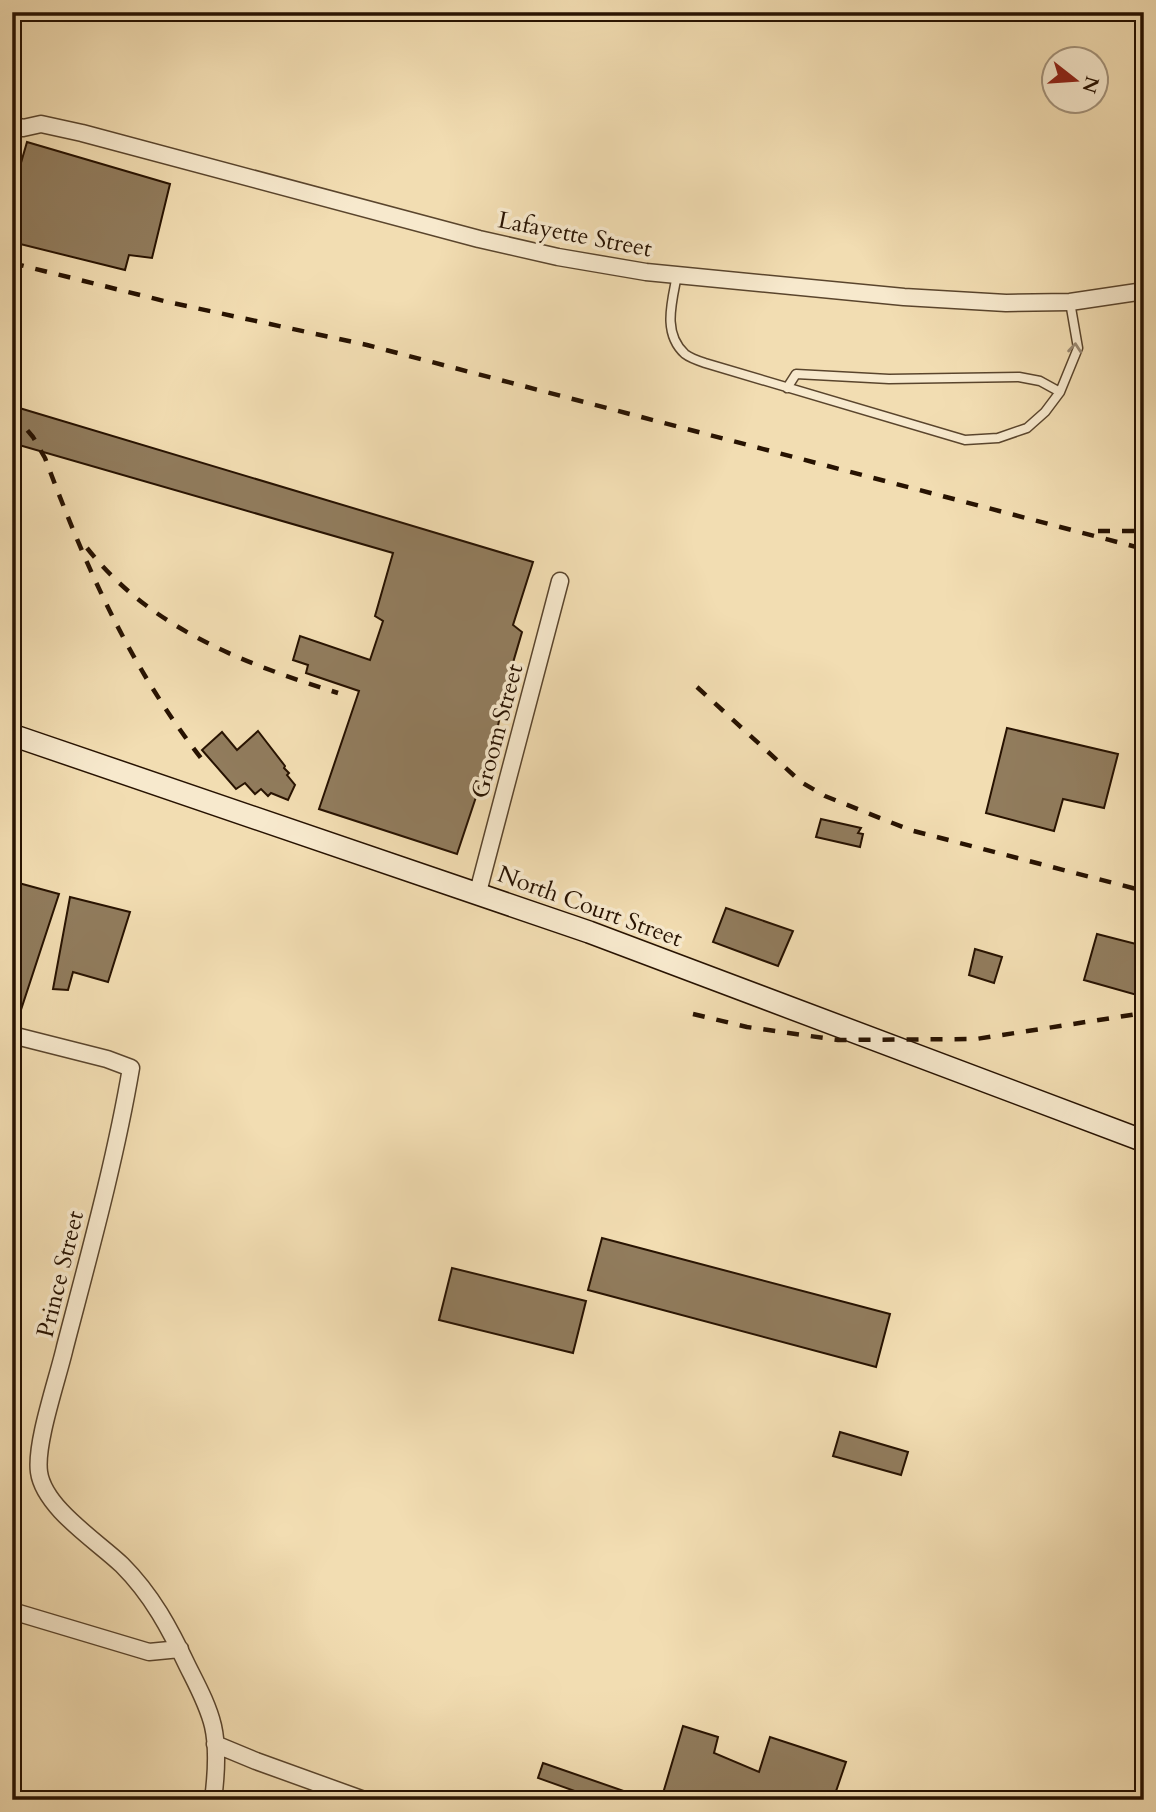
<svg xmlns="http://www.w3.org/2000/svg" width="1156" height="1812" viewBox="0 0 1156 1812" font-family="Cardo,serif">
<rect width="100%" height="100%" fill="#f2ddb2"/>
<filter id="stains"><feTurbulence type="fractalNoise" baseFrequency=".00286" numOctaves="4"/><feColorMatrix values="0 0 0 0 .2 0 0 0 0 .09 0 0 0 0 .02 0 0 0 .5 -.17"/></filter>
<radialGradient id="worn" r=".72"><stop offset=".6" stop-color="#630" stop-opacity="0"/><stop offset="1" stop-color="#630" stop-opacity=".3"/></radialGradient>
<path fill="#917c5d" stroke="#271201" stroke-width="2" d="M27 142 170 184 152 258 129 255 125 270 12 242V194Z
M16 407 533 562 513 625 522 632 507 683 495 740 457 854 319 809 359 691 306 673 308 665 293 660 300 636 370 660 383 621 375 616 393 553 12 443V422Z
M1007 728 1118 754 1104 808 1063 799 1054 831 986 813Z
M258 731 285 766 284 768 289 773 287 775 295 785 288 800 271 793 268 796 261 789 255 794 245 783 236 789 202 750 222 732 237 750Z
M821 819 861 828 858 833 863 834 860 847 816 837Z
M15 882 59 894 16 1025H12V889Z
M70 897 130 912 108 982 73 972 68 990 53 989Z
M726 908 793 931 778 966 713 942Z
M1097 934 1144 946V997L1084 980Z
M975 949 1002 957 994 983 969 975Z
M602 1238 890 1314 876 1367 588 1290Z
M452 1268 586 1301 573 1353 439 1320Z
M840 1432 908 1452 901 1475 833 1456Z
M683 1726 718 1737 714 1753 759 1772 770 1737 846 1762 833 1800H661Z
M543 1763 644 1798 643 1800H600L538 1778Z"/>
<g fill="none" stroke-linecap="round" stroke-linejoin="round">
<g stroke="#5a452d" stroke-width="11">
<path id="lane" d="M677 275C672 302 662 333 685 354 690 358 699 361 705 363L965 440 998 438 1027 428 1045 412 1060 392 1078 348 1070 302
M787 388 796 374 889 379 1019 377 1040 381 1060 392"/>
</g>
<g stroke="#5a452d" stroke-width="19">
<path id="street" d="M12 125 23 128 41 124 82 133 479 239 558 257 646 272 904 297 1006 303 1070 302 1144 291
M478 892 560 581
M12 1035 107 1059 131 1068C115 1162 89 1255 65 1347 58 1378 35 1443 39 1472 44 1508 97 1541 122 1565 152 1595 170 1629 188 1667 197 1685 208 1705 213 1726 218 1748 216 1777 213 1800
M12 1611 149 1652 180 1649
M215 1744 256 1761 364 1800"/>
</g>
<g stroke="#271201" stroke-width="24">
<path id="secondary" d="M12 735 589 932 1144 1141"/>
</g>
<use href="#lane" stroke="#f7e9cd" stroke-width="8"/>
<use href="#street" stroke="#f7e9cd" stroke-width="16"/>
<use href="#secondary" stroke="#f7e9cd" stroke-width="21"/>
<path stroke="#271201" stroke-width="4.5" stroke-dasharray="12 12" stroke-linecap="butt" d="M12 263 168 302 367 345 1144 549
M12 412 33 437 45 458C87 570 132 672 208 767
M1098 531H1144
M87 548C151 629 243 663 338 693
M697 687 801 782 825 796 910 830 1144 891
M693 1014 747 1027 838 1040 976 1039 1144 1013"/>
</g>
<defs><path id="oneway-chevron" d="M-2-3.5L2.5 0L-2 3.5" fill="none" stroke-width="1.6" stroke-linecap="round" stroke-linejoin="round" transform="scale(1.75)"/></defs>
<use stroke="#998871" href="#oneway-chevron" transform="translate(1075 348) rotate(-85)"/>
<g text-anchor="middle" stroke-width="7" stroke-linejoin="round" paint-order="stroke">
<g font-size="24" fill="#271201" stroke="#f7e9cd">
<text transform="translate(575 234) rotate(11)" y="8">Lafayette Street</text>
<text transform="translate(497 731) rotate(-75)" y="8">Groom Street</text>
<text transform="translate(590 906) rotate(20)" y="8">North Court Street</text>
<text transform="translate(60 1274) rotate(-76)" y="8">Prince Street</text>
</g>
</g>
<rect width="1156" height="1812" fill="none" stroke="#f2ddb2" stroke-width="42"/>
<rect x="14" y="14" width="1128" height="1784" fill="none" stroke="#271201" stroke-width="3.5"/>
<rect x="21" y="21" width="1114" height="1770" fill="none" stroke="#271201" stroke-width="2"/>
<g transform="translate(1075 80) rotate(107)"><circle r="33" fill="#f7e9cd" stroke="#a4937b" stroke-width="2"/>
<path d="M0-5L12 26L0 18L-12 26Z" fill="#8f2418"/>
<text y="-10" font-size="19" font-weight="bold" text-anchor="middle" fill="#271201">N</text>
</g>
<rect width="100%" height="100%" filter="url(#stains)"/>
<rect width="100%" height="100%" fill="url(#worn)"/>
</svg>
